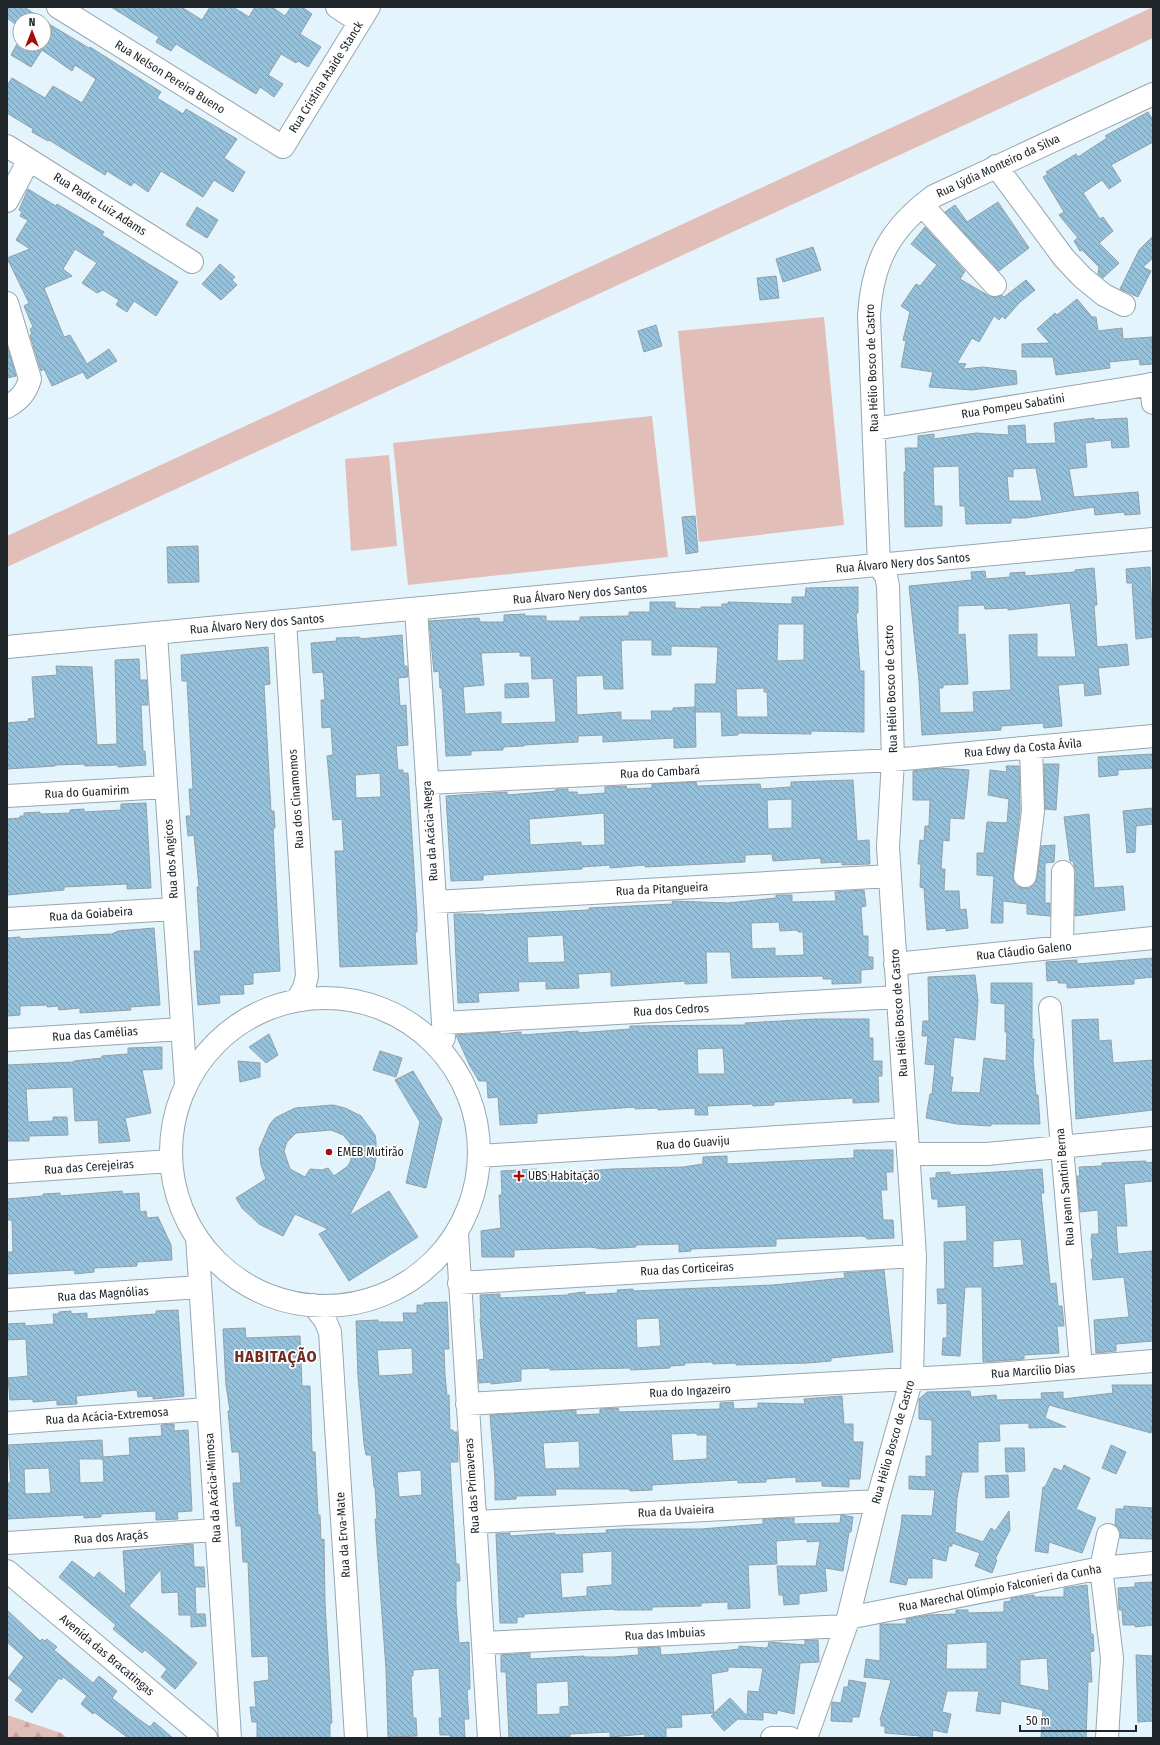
<svg xmlns="http://www.w3.org/2000/svg" width="1160" height="1745" viewBox="0 0 1160 1745" font-family="'Fira Sans Condensed',sans-serif">
<defs>
<pattern id="forest-firs" width="22" height="20" patternUnits="userSpaceOnUse"><rect width="22" height="20" fill="#e2beb8"/><path d="M5 1l3.5 6h-7zM16 11l3.5 6h-7z" fill="#c2a39e"/></pattern>
<pattern id="building-back-hatch" width="6" height="6" patternUnits="userSpaceOnUse"><rect width="6" height="6" fill="#94c1db"/><path d="M-1 5l2 2M0 0l6 6M5-1l2 2" fill="none" stroke="#789db2"/></pattern>
</defs>
<rect width="100%" height="100%" fill="#e4f4fd"/>
<path fill="url(#forest-firs)" d="M7 1715 61 1733 67 1738H7Z"/>
<path fill="#e2beb8" d="M1153 7V38L7 567V536Z
M824 317 844 525 699 542 678 331Z
M652 416 668 557 408 585 393 443Z
M389 455 397 546 351 551 345 459Z"/>
<path fill="url(#building-back-hatch)" stroke="#92a0a9" fill-rule="evenodd" d="M7 7H24L44 20H20L18 26 7 18Z
M111 7H181L202 20 210 7H233L249 17 255 7H272L285 16 291 7H302L312 14 300 34 321 47 308 67 298 61 296 63 281 54 268 75 283 84 274 97 260 87 256 94 176 44 171 51 156 42 159 37Z
M44 21 89 48 90 47 161 92 157 98 183 114 186 109 237 139 224 158 245 172 233 192 214 180 203 197 161 171 148 192 134 182 131 186 107 171 105 175 49 140 48 141 32 132 33 129 7 113V86L12 78 45 98 53 86 82 103 96 79 75 65 72 71 42 50 31 67 11 55 17 44H46L44 43Z
M1148 112 1153 120V142L1111 165 1121 181 1109 189 1102 180 1083 193 1100 219 1103 217 1113 231 1099 243 1119 263 1103 278 1098 274 1099 267 1082 250 1080 251 1074 241 1078 238 1059 215 1064 212 1043 177 1048 174 1046 172 1076 154 1078 157 1107 138 1105 136Z
M28 189 56 206 57 204 104 232 102 235 178 282 156 316 134 301 127 312 116 305 119 300 103 290 97 293 82 283 97 263 75 249 63 269 72 276 44 288 64 337 70 335 87 364 109 349 117 361 87 379 83 372 52 386 44 369 41 371 30 335 32 334 30 329 33 327 24 306 29 303 7 258 30 249 16 240 28 220 20 216 22 212 19 210Z
M998 202 1029 248 999 271 945 212 955 205 967 222Z
M197 207 218 220 207 238 186 225Z
M925 227 965 271 960 279 989 296 997 297 1002 295 1004 297 1026 280 1035 290 1020 302 1005 319 1002 316 999 320 994 316 979 342 972 338 957 363 966 364 963 369 983 367 1016 371 1017 384 972 390 929 387 933 372 901 367 906 341 903 340 910 312 901 306 916 284 920 286 937 265 911 244Z
M1153 236V258L1143 267 1151 271 1138 297 1120 289 1139 250Z
M813 247 821 270 783 282 776 259Z
M220 264 235 277 232 280 237 285 221 300 202 284Z
M776 276 779 298 760 300 757 278Z
M1077 299 1092 317H1096L1098 331 1122 328 1123 339 1152 337 1153 364 1140 365 1139 359 1109 362 1110 368 1056 375 1053 357H1022V344L1050 343 1037 329 1055 313 1057 315Z
M656 325 662 346 644 352 638 331Z
M7 346 16 376 7 378Z
M1094 418V420L1127 418 1129 447 1112 448 1111 440 1085 443 1087 467 1069 469 1074 497 1138 492 1140 514 1125 515 1124 512 1095 515 1094 507 1025 518H1011V523L966 524 965 506H960L959 466 933 467 934 506H942V526L905 527 904 472H906L905 448H918V436L934 434V439L976 433 1009 435 1008 426 1025 425 1026 444 1056 443 1054 423ZM1036 468 1042 501H1009L1007 476 1013 477V469Z
M695 516 698 552 686 554 682 517Z
M198 546 199 582 168 583 167 547Z
M1150 567 1153 637 1136 639 1132 583H1127L1126 569Z
M1094 568 1097 605H1094L1097 647 1127 644 1129 665 1098 668 1101 694 1085 696 1084 683 1058 685 1062 726 1044 728 1043 723 1001 726V730L922 735 919 681 909 586 972 580 971 572 985 571 986 579 1010 577V573L1025 572V576L1075 572V570ZM1070 603 1076 657H1037V634L1009 635 1011 690 973 692 974 712 940 713 939 688H943V685L968 684 965 634 958 635V606L984 605 985 609 1008 608V610Z
M858 587V613H856L860 671H864V732L811 731V734L738 733V735L722 736 721 712H695V684H716L718 647 671 646V655H652V640H625L621 641 623 689H604L603 675 576 676 577 715 621 712V720H652L651 711H673V708L695 707 696 747 674 748V738L603 742V735L578 736V742L524 745V746L503 747V750L471 751V755L446 756 442 688H440L439 671 434 672 429 621 479 618 480 622H504V615L525 614V616H546V621H580V617L629 616V612H650V602H675V608L701 609V607H722V604H728V602L792 604V597H805L806 588ZM778 624H804V660L777 661ZM520 652V656H531L532 679 553 678 556 722 501 724V712L465 714 463 687 484 685 481 653ZM764 688V692H767L768 717H737L736 689Z
M402 635 404 666H407L408 677 398 678 400 706 406 705 408 745 396 746 398 770H403V773H408L417 919V932H415L417 964 340 967 335 851H344L342 819 333 820 327 756 333 755 331 727 322 728 321 700H325L323 672 313 673 311 643 337 641 336 638 360 637V639ZM380 773 381 797 356 798 355 775Z
M268 647 270 684 264 685 271 811H274L275 828H273L280 971 253 973V984L243 985 244 994 219 995 220 1003 198 1005 194 951H201L197 887H199L194 835 188 836 186 816H191L189 789H193L187 681H182L181 655Z
M139 659 140 680H147L148 705H141L143 751H145L146 765 118 767V765L85 766 84 764 55 765V766L7 769V723L29 721 28 719 35 718 32 677 57 675 56 666 92 667 97 745 117 744 115 660Z
M528 683 529 697 505 698V684Z
M1153 754V768L1118 770V775L1099 777 1098 757Z
M1044 764H1059L1056 810 1045 809Z
M1006 766H1019L1020 810 1013 874V880L1017 886 1023 888H1030L1035 884 1037 878 1041 846 1055 845 1054 862 1045 863V903H1050V916L1027 914V904L1003 901V923H991L994 876 977 875V853H984L987 822 1007 823 1009 799 988 795 990 770 1007 772Z
M938 768 969 770 964 819 950 818 949 841 943 840 941 869H945L944 891H959L960 910 966 909 968 928 946 931V928L927 930 924 888 920 887 921 864H918L920 840 924 841 925 826H929L930 800H913V771Z
M853 780 857 841 869 840 870 864 842 865V862L821 863V858L773 861 772 854 745 855V862L645 867V865L610 868V865L582 867V869L483 875V880L451 881 446 796 507 792V795L556 791V789H568V792H577L578 795 605 793V787L626 786 627 789 652 788V784L696 782 697 786 760 784 761 789 791 787V782ZM792 799V828L768 829 767 800ZM604 813 605 845 581 846V842L530 845 529 819Z
M146 803 151 888 127 889V884L64 887V890L7 895V819L20 818V816H24V813L40 812V814L70 813V810L84 809V812L121 810V804Z
M1153 808V824L1136 826 1135 852 1127 853 1123 811Z
M1089 814 1094 888 1123 886 1125 910 1075 916 1076 872 1073 861H1070L1064 817Z
M864 890 866 906 861 907 863 936H868V957H873V969L861 970V983L832 984V979H823V976L732 978 730 952H706L707 983 685 984V981L611 986V972L578 974 579 988 546 989V981L518 982 519 991 478 993 479 1002 458 1003 454 914H484V915L589 910V908L673 904 672 901 728 903 776 898V895H792V902L836 901 835 892ZM779 922 780 931 798 930V932H803L804 955 775 956V948L752 949 751 923ZM563 935 565 962 528 963 527 937Z
M154 928 160 1005 130 1007 131 1010 80 1013V1008L59 1010 58 1006 47 1007V1005L20 1006V1015L7 1016V938L20 937V939L89 935 112 934 118 931Z
M1153 958V977L1134 979V984L1067 988V983H1058V980L1047 981 1046 962 1077 960V964Z
M975 975 978 1001 975 1040 954 1037 950 1077H953L951 1092 980 1093 984 1058 1006 1061 1007 1032H1005V1004L991 1003V983H1032V1039H1034L1033 1060 1036 1095H1038L1040 1124H991V1126L957 1124 926 1118 930 1094H932L935 1065 925 1064 928 1036H922L923 1021H929L928 977Z
M816 1019H869V1038H873V1061H882V1076H878L879 1102 853 1103V1098L774 1102V1105L753 1106 752 1104 707 1106 708 1115H695V1108L658 1110V1108L635 1109V1107L537 1114V1123L500 1125 498 1097 488 1098 487 1081H479L470 1066 456 1035 500 1032V1034L521 1032V1035L578 1031V1033L630 1029V1026L746 1025 745 1023ZM723 1048 725 1074H698L697 1049Z
M1098 1019 1099 1041 1111 1040 1113 1063 1153 1060V1110L1076 1119 1072 1020Z
M269 1034 278 1055 266 1063 249 1047Z
M162 1047V1069L142 1070 151 1113 125 1118 130 1141 99 1143 98 1120 75 1121 73 1087 26 1089 28 1122 53 1121V1117H67L68 1135 29 1136V1141H7V1065L74 1062V1061L102 1058V1056L128 1054V1048Z
M380 1051 402 1058 396 1077 373 1070Z
M238 1061 260 1063V1077L240 1082Z
M413 1071 442 1119 426 1188 406 1183 420 1122 395 1080Z
M333 1105 345 1108 361 1116 375 1135 376 1141V1158L374 1169 349 1216 389 1191 418 1237 349 1281 319 1234 328 1229 295 1214 283 1236 259 1224 242 1208 236 1198 266 1179 261 1165 259 1149 270 1124 275 1118 295 1108ZM331 1130 343 1135 350 1143 351 1160 348 1166 334 1176 328 1168 322 1170 310 1169 305 1177 290 1169 284 1151 287 1142 296 1133Z
M854 1150H893V1172H886L887 1190H881L883 1220H893L894 1238 867 1239 866 1237 862 1236 776 1239V1246L691 1249V1251L679 1252V1244L635 1245 636 1247 603 1249 590 1247 514 1250V1257H482L481 1231 501 1228 499 1195H502L501 1171 537 1169V1175L612 1169 683 1167 703 1164V1157L727 1156V1164L854 1158Z
M1146 1161V1163L1153 1162V1181L1124 1184 1127 1226H1116L1118 1254 1152 1251 1153 1341 1116 1344V1351L1096 1353 1094 1320 1129 1317 1124 1277 1093 1280 1091 1259H1093L1091 1239 1092 1234H1099L1098 1210 1080 1212 1077 1176H1080L1079 1167 1102 1166V1163Z
M1042 1169 1044 1193H1041L1050 1284 1056 1283 1058 1306H1062L1064 1326H1057L1059 1353 1024 1355V1359L983 1362 982 1287H965L960 1356 942 1355 943 1338H947V1303L938 1304 937 1289H945L944 1242 967 1241 966 1205 938 1207V1199H932L930 1178H936V1173L950 1172V1175ZM1021 1239 1024 1265 993 1268V1241Z
M122 1191 123 1194 139 1193 140 1212 146 1211 147 1218 158 1217 171 1245 172 1260 137 1262V1266L94 1268V1272L75 1274 74 1270 7 1274V1252H13L12 1220H7V1199L43 1196V1194L60 1193V1196Z
M884 1270 893 1352 831 1358V1361L808 1363 736 1365V1363L713 1364 712 1362 685 1363V1365L670 1366V1368L631 1370 630 1368 550 1370V1368L521 1369V1381L491 1384V1382L479 1383 478 1360 484 1359 480 1319H481L480 1295 500 1294V1298L568 1295V1294L585 1292V1295L618 1293 617 1290 633 1289V1291L773 1285 845 1278 844 1273ZM659 1318 661 1346 637 1348 636 1319Z
M447 1302 449 1349H444L445 1375 447 1396 449 1395 450 1430H453V1432H457L458 1462H450L456 1564H459L460 1581H456V1605L459 1643 469 1642 470 1689 467 1690 469 1719H464L465 1738H450V1735H440L439 1718H442L439 1668 413 1670V1676H411L413 1718H416L417 1736 388 1737 386 1669 375 1519H377L375 1487H374L371 1455H366L364 1444 358 1377 356 1321 378 1320V1322H404L403 1313H417V1305H424V1303ZM412 1348 413 1374 379 1376 377 1350ZM421 1470 422 1495 399 1497 397 1472Z
M178 1310 184 1396 153 1399V1396L138 1397 137 1390 76 1396 77 1404 57 1405V1400L33 1402V1399L10 1400 8 1378 28 1376 26 1339 7 1340V1324L25 1323V1326L54 1324 53 1314H59V1312L71 1311V1314L87 1313V1319L156 1314V1311Z
M245 1328 246 1338 300 1336 302 1386H310L312 1452H315L318 1515H320L321 1540 324 1539 325 1603 332 1723H330V1738H257V1722H252L250 1707H256L254 1682 269 1680 268 1656 252 1657 248 1562H243L241 1526H236L234 1500 233 1483H241L239 1452H232L230 1432 228 1411H230L226 1385 223 1329Z
M1112 1385H1153V1423L1151 1433 1049 1405 1045 1418 1066 1427 1029 1428V1423L999 1424 1000 1441 978 1442V1472H962L957 1498 955 1532 983 1542 991 1528 995 1531 1009 1511 1010 1530 995 1559 997 1560 992 1573 975 1566 980 1553 952 1543V1546H949L946 1561 932 1558V1578H908L906 1585 890 1582 901 1526 902 1515 932 1516 935 1490 909 1489V1476L926 1477V1456H932V1420L919 1419V1399L927 1392 970 1391 971 1397 996 1395 997 1400 1042 1399 1041 1393 1063 1392V1399L1113 1393Z
M842 1396 844 1424H853V1442H863L860 1479H849V1487L822 1486V1481L796 1482V1477L766 1479V1482L738 1483V1480L652 1485V1490L630 1491V1489H555L556 1495 516 1496V1499L495 1500V1479L490 1415 576 1410V1415L600 1414V1409L618 1408 619 1412 720 1409V1403L733 1402 734 1409 758 1408V1403L805 1404 804 1399ZM697 1433V1435H707V1459L673 1461 671 1434ZM579 1441 580 1468 545 1469 543 1443Z
M174 1424V1431L188 1430 192 1511 177 1512 178 1519 156 1520V1511L101 1514V1517L84 1518V1515L7 1519V1483H11L8 1445 102 1440 103 1457 130 1455 129 1438 162 1436 161 1425ZM79 1459H103L104 1482 80 1483ZM49 1468 51 1493 25 1494 24 1469Z
M1111 1445 1126 1452 1116 1474 1102 1468Z
M1005 1448H1024L1025 1471 1006 1472Z
M1064 1465 1090 1478 1076 1509 1096 1518 1082 1553 1049 1542 1048 1553 1035 1551 1043 1487H1045L1054 1468 1062 1471Z
M1008 1475 1009 1497 986 1498 985 1476Z
M1124 1506 1153 1508V1539L1120 1538V1531L1115 1525 1116 1509H1124Z
M841 1515 853 1517 851 1532H849L843 1571 825 1568 827 1591 799 1594V1604L784 1605 783 1595H779L777 1566H816L820 1541 807 1542V1539L776 1541 777 1564 748 1565 750 1608 728 1609V1602L701 1603V1606L652 1607V1610H614V1609L524 1614V1617H517V1623H500L496 1534 510 1533V1536L555 1533V1535L607 1533 606 1530 624 1529H701L763 1524V1519L794 1518V1524L840 1523ZM612 1551V1585L587 1587V1596L562 1598 560 1573 583 1572 582 1553Z
M193 1544 194 1567H204L205 1587H195L196 1614H205L206 1626 191 1627V1615H179L178 1592 162 1593 161 1569 129 1606 197 1663 175 1689 161 1677 167 1669 145 1650 142 1653 113 1629 116 1625 59 1577 72 1561 94 1578 99 1572 126 1595 123 1551Z
M1153 1582V1625L1135 1627V1625H1123L1122 1610H1119L1118 1588 1135 1587V1583Z
M1087 1585 1091 1634H1093L1094 1651 1090 1652 1092 1682H1088L1086 1738H1041L1043 1710 1001 1701 1000 1714 976 1711 979 1691H947L942 1712 951 1714 947 1733 933 1730 932 1738H920V1736L885 1733V1726H881V1720H880L891 1680 864 1677 866 1659 880 1661V1624H907L906 1619 929 1615 956 1614V1610H968V1613L1004 1612V1602L1011 1601V1598L1034 1595V1597H1064V1588ZM987 1642V1669H946L947 1644ZM1047 1658 1049 1691 1020 1685V1660Z
M7 1610 40 1641 42 1639 45 1641 47 1639 57 1647 54 1650 93 1683 99 1676 117 1691 112 1698 137 1718 150 1727 154 1722 173 1738H128L94 1712 93 1714 81 1704 87 1696 63 1677 61 1680 59 1678 32 1713 15 1700 23 1690 8 1678 24 1657 7 1642Z
M805 1640H818L819 1662 800 1663 794 1714 777 1710V1714L763 1712V1720L738 1719 724 1731 711 1716 730 1698 747 1716 748 1691 759 1692 763 1668 728 1667V1671L711 1674 714 1713 681 1715 682 1727 666 1728V1738H645V1734L610 1737V1732L570 1734V1737L509 1738 506 1672H501V1655L530 1653V1659L584 1656V1657H613L639 1655 638 1648 660 1647 661 1655 679 1654 732 1650 739 1649V1646L766 1648 768 1647 769 1642 805 1645ZM568 1681 569 1706 560 1707V1714L537 1715 536 1683Z
M1136 1655 1153 1656V1721L1138 1722Z
M849 1680 866 1683 859 1717H852V1722L831 1721 832 1702 841 1703 844 1687H848Z"/>
<g fill="none" stroke-linecap="round" stroke-linejoin="round">
<g stroke="#98a6af" stroke-width="24">
<path id="minor" d="M58 7 283 147 369 7
M337 7 360 22
M7 146 192 262
M996 166 1064 258 1083 278 1104 295 1124 305
M7 201 29 160
M922 205 995 285
M7 303 30 379C26 393 19 400 7 407
M1151 384 1153 403
M874 429 1153 384
M416 609 444 1038
M285 621 307 976 304 988 297 1000
M156 634 186 1084
M427 783 893 760 1153 736
M7 796 166 787
M1025 876 1033 811 1031 747
M435 902 890 876
M7 919 174 909
M1062 947 1063 872
M895 964 1153 938
M171 1152a154 154 0 1 1 308 0a154 154 0 1 1-308 0Z
M1050 1008 1081 1367
M443 1023 898 997
M7 1040 182 1029
M908 1154H987L1153 1138
M480 1156 906 1129
M7 1172 171 1161
M457 1234 489 1738
M197 1237 230 1738
M459 1283 915 1256
M7 1300 200 1287
M313 1305 325 1320 330 1332 356 1738
M467 1404 996 1374 1153 1361
M7 1423 208 1409
M475 1522 877 1501
M7 1543 216 1530
M7 1571 206 1738
M848 1618 1101 1568 1153 1563
M483 1643 846 1626
M772 1738H790
M806 1738 846 1626 877 1501 912 1378 915 1256 888 847 893 760 888 586 886 576 879 566 869 316C872 262 890 228 934 196L1153 94
M1107 1738 1112 1658 1101 1568 1108 1535"/>
</g>
<g stroke="#98a6af" stroke-width="24">
<path id="major" d="M7 647 1153 539"/>
</g>
<use href="#minor" stroke="#fff" stroke-width="22"/>
<use href="#major" stroke="#fff" stroke-width="22"/>
</g>
<g fill="#a40d0a" stroke="#fefefe" stroke-width="1.5">
<circle cx="329" cy="1152" r="4"/>
<path d="M517 1170h4v4h4v4h-4v4h-4v-4h-4v-4h4z"/>
</g>
<g text-anchor="middle" stroke-width="3.5" stroke-linejoin="round" paint-order="stroke">
<g font-size="12" fill="#202629" stroke="#fefefe">
<text transform="translate(170 77) rotate(32)" y="4">Rua Nelson Pereira Bueno</text>
<text transform="translate(326 77) rotate(-58)" y="4">Rua Cristina Ataíde Stanck</text>
<text transform="translate(998 166) rotate(-25)" y="4">Rua Lýdia Monteiro da Silva</text>
<text transform="translate(100 204) rotate(32)" y="4">Rua Padre Luiz Adams</text>
<text transform="translate(872 368) rotate(-92)" y="4">Rua Hélio Bosco de Castro</text>
<text transform="translate(1013 406) rotate(-9)" y="4">Rua Pompeu Sabatini</text>
<text transform="translate(903 563) rotate(-5)" y="4">Rua Álvaro Nery dos Santos</text>
<text transform="translate(580 594) rotate(-5)" y="4">Rua Álvaro Nery dos Santos</text>
<text transform="translate(257 624) rotate(-5)" y="4">Rua Álvaro Nery dos Santos</text>
<text transform="translate(891 689) rotate(-92)" y="4">Rua Hélio Bosco de Castro</text>
<text transform="translate(1023 748) rotate(-5)" y="4">Rua Edwy da Costa Ávila</text>
<text transform="translate(660 772) rotate(-3)" y="4">Rua do Cambará</text>
<text transform="translate(87 792) rotate(-3)" y="4">Rua do Guamirim</text>
<text transform="translate(296 799) rotate(-94)" y="4">Rua dos Cinamomos</text>
<text transform="translate(430 831) rotate(-94)" y="4">Rua da Acácia-Negra</text>
<text transform="translate(171 859) rotate(-94)" y="4">Rua dos Angicos</text>
<text transform="translate(662 889) rotate(-3)" y="4">Rua da Pitangueira</text>
<text transform="translate(91 914) rotate(-4)" y="4">Rua da Goiabeira</text>
<text transform="translate(1024 951) rotate(-6)" y="4">Rua Cláudio Galeno</text>
<text transform="translate(671 1010) rotate(-3)" y="4">Rua dos Cedros</text>
<text transform="translate(899 1013) rotate(-94)" y="4">Rua Hélio Bosco de Castro</text>
<text transform="translate(95 1034) rotate(-4)" y="4">Rua das Camélias</text>
<text transform="translate(693 1143) rotate(-4)" y="4">Rua do Guaviju</text>
<text transform="translate(89 1167) rotate(-4)" y="4">Rua das Cerejeiras</text>
<text transform="translate(1065 1187) rotate(-95)" y="4">Rua Jeann Santini Berna</text>
<text transform="translate(687 1269) rotate(-3)" y="4">Rua das Corticeiras</text>
<text transform="translate(103 1294) rotate(-4)" y="4">Rua das Magnólias</text>
<text transform="translate(1033 1371) rotate(-4)" y="4">Rua Marcílio Dias</text>
<text transform="translate(690 1391) rotate(-3)" y="4">Rua do Ingazeiro</text>
<text transform="translate(107 1416) rotate(-4)" y="4">Rua da Acácia-Extremosa</text>
<text transform="translate(893 1442) rotate(-74)" y="4">Rua Hélio Bosco de Castro</text>
<text transform="translate(472 1486) rotate(-94)" y="4">Rua das Primaveras</text>
<text transform="translate(213 1488) rotate(-94)" y="4">Rua da Acácia-Mimosa</text>
<text transform="translate(676 1511) rotate(-3)" y="4">Rua da Uvaieira</text>
<text transform="translate(343 1535) rotate(-94)" y="4">Rua da Erva-Mate</text>
<text transform="translate(111 1537) rotate(-4)" y="4">Rua dos Araçás</text>
<text transform="translate(1000 1588) rotate(-11)" y="4">Rua Marechal Olímpio Falconieri da Cunha</text>
<text transform="translate(665 1634) rotate(-3)" y="4">Rua das Imbuias</text>
<text transform="translate(107 1655) rotate(40)" y="4">Avenida das Bracatingas</text>
</g>
<g font-size="12" fill="#202629" stroke="#fefefe" text-anchor="start">
<text x="337" y="1156">EMEB Mutirão</text>
<text x="528" y="1180">UBS Habitação</text>
</g>
<g font-size="16" font-weight="bold" letter-spacing="1" fill="#712c24" stroke="#fefefe">
<text x="276" y="1362">HABITAÇÃO</text>
</g>
</g>
<rect width="1160" height="1745" fill="none" stroke="#202629" stroke-width="16"/>
<g transform="translate(32 32)"><circle r="19" fill="#fefefe" stroke="#a5a8a9"/>
<path d="M0-3L7 15L0 10L-7 15Z" fill="#a40d0a"/>
<text y="-6" font-size="11" font-weight="bold" text-anchor="middle" fill="#202629">N</text>
</g>
<path d="M1020 1725v6h116v-6" fill="none" stroke="#202629" stroke-width="2"/>
<text x="1026" y="1725" font-size="12" fill="#202629" stroke="#fefefe" stroke-width="3" paint-order="stroke">50 m</text>
</svg>
